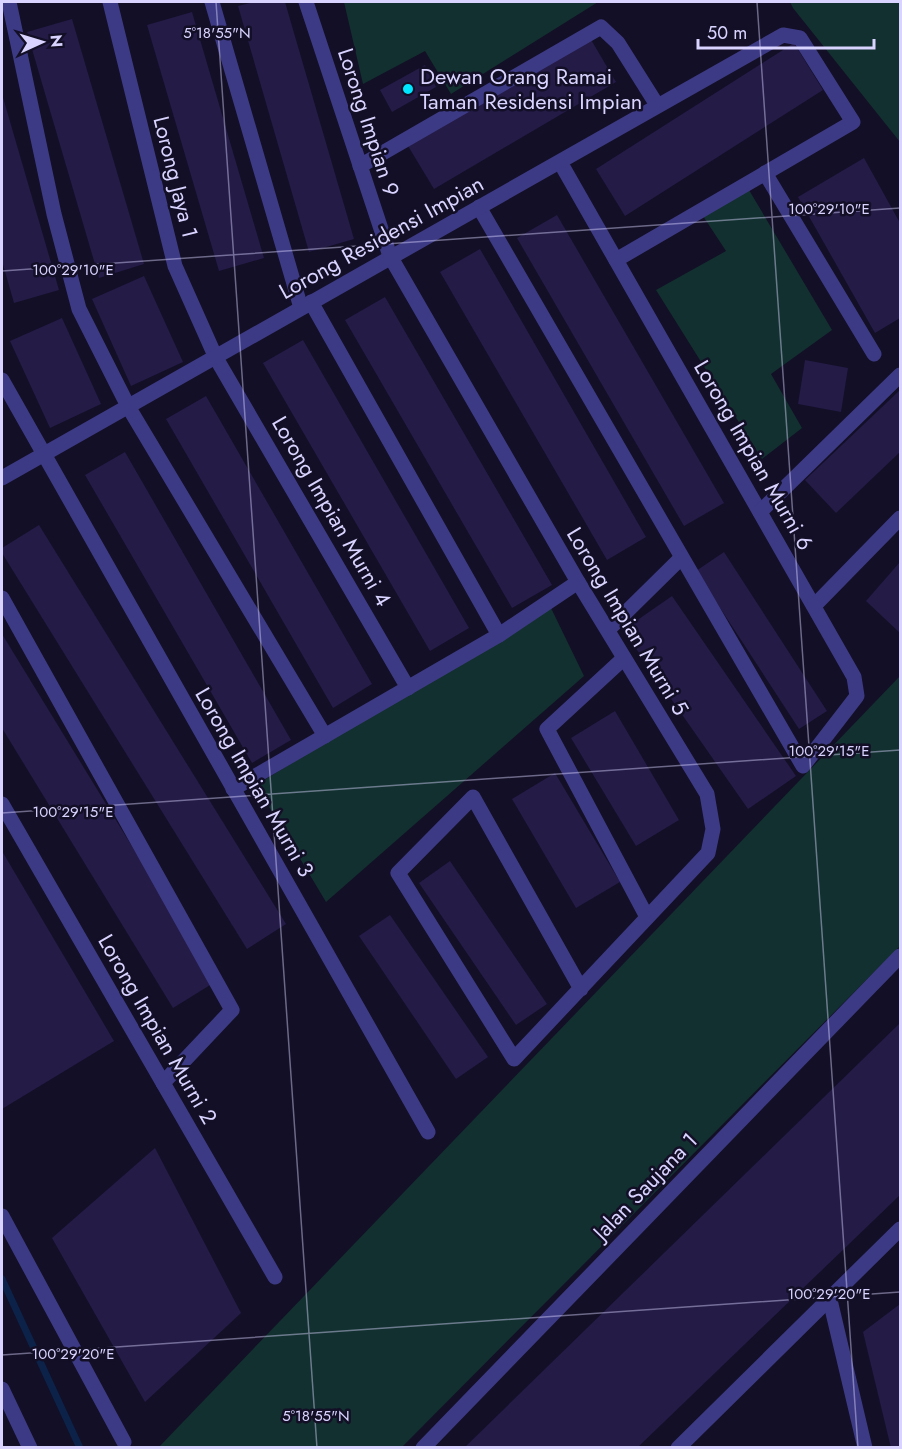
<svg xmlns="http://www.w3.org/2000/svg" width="902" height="1449" font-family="Jost,sans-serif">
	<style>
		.green { fill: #12302f }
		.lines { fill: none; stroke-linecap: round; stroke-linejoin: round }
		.stream { stroke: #0c2248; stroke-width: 7 }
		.building { fill: #241b47 }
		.minor { stroke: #3d3a85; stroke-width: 15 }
		.ticks { fill: none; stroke: #d9d4ff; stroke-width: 1.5; stroke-opacity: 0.45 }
		.poi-dot { fill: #00e5ff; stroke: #130f26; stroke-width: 2 }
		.labels { text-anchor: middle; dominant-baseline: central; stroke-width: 5; stroke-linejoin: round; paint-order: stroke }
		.poi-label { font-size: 22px; fill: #d9d4ff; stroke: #130f26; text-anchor: start }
		.street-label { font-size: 22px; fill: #d9d4ff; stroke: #130f26 }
		.ticks-label { font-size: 15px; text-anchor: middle; fill: #d9d4ff; stroke: #130f26; stroke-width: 5; stroke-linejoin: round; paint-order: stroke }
	</style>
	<rect width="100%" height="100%" fill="#130f26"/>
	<!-- green -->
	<g class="green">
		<path d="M344 2H598L451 94 425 51 363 84Z"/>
		<path d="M790 2H900V142L793 8Z"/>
		<path d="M746 185 832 330 771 374 802 428 762 459 656 290 726 251 703 216Z"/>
		<path d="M550 606 584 676 326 902 256 785Z"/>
		<path d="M900 676V946L402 1447 158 1448Z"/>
	</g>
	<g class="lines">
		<!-- stream -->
		<path class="stream" d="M2 1279 80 1448"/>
	</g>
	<!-- building -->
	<g class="building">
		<path d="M254 2H285L354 239 309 252 238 6Z"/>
		<path d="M192 12 264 258 219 271 147 25Z"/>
		<path d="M72 19 144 264 99 278 27 32Z"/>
		<path d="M590 38 616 82 434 189 408 146Z"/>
		<path d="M794 43 823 90 625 216 596 169Z"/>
		<path d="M425 65 436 87 392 112 380 90Z"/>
		<path d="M2 94 59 290 14 303 2 261Z"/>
		<path d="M864 158 900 223V318L875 333 798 197Z"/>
		<path d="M557 215 724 503 684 526 517 238Z"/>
		<path d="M480 249 646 537 607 560 440 272Z"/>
		<path d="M144 276 183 362 131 386 92 299Z"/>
		<path d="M385 297 552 585 512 608 345 320Z"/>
		<path d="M62 318 101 404 50 428 10 341Z"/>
		<path d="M303 340 469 628 430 651 263 363Z"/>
		<path d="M805 360 848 368 841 412 798 404Z"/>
		<path d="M900 390V452L836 513 805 480Z"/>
		<path d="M206 396 372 684 333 708 166 419Z"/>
		<path d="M125 452 291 740 252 763 85 475Z"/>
		<path d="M39 525 286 924 247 949 2 553V548Z"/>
		<path d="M724 552 827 711 799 729 696 571Z"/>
		<path d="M900 562V633L866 601Z"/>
		<path d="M672 596 796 776 748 809 623 630Z"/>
		<path d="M2 634 215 982 173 1008 2 728Z"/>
		<path d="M615 711 679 820 636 846 571 738Z"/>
		<path d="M555 773 620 882 576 908 512 799Z"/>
		<path d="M2 851 114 1041 2 1109Z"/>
		<path d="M450 861 547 1004 516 1025 419 883Z"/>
		<path d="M390 915 488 1057 456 1079 359 936Z"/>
		<path d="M900 1023V1195L637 1448H464Z"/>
		<path d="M155 1148 241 1313 145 1402 52 1238Z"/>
		<path d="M900 1304V1448H891L863 1332Z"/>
	</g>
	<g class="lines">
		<!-- minor -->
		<g class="minor">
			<path d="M9 2 54 214 79 309 129 408 325 736"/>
			<path d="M110 2 175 266 216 358 408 688"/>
			<path d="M212 2 301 308"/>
			<path d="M306 2 390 256 578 582 707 794 713 829 708 853 514 1059 398 873 473 797 581 989"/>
			<path d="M360 166 601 27 618 43 657 105"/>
			<path d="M765 173 874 354"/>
			<path d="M479 207 803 766 857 696 854 677 560 162"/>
			<path d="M311 302 499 635"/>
			<path d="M2 380 428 1132"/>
			<path d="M2 478 783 35 800 38 853 122 616 260"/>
			<path d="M760 512 900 375"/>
			<path d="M2 598 232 1010 163 1083"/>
			<path d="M814 606 900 518"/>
			<path d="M608 630 681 558"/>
			<path d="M624 658 547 729 647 917"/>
			<path d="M233 789 499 635 578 582"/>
			<path d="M2 804 275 1277"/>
			<path d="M2 1216 124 1442"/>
			<path d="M830 1300 865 1448"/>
			<path d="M2 1389 30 1448"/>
			<path d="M423 1448 900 956"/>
			<path d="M678 1448 900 1229"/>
		</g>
	</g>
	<!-- ticks -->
	<path class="ticks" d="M216 2 317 1448M757 2 858 1448M2 271 900 208M2 813 900 750M2 1355 900 1292"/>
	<!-- markers -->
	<circle class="poi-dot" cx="408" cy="89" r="6"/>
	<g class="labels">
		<!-- poi labels -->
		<g class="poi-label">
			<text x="420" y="76">Dewan Orang Ramai<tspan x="420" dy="25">Taman Residensi Impian</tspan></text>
		</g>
		<!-- street labels -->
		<g class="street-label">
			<text transform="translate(369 122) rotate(72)">Lorong Impian 9</text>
			<text transform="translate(176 177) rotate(76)">Lorong Jaya 1</text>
			<text transform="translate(381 237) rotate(-29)">Lorong Residensi Impian</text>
			<text transform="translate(754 455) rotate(60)">Lorong Impian Murni 6</text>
			<text transform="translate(332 511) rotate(60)">Lorong Impian Murni 4</text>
			<text transform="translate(628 621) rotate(59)">Lorong Impian Murni 5</text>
			<text transform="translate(255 782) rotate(60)">Lorong Impian Murni 3</text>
			<text transform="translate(158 1029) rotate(60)">Lorong Impian Murni 2</text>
			<text transform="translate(645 1186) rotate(-46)">Jalan Saujana 1</text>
		</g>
	</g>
	<g class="ticks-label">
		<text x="217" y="38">5°18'55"N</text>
		<text x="829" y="214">100°29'10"E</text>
		<text x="73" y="275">100°29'10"E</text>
		<text x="829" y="756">100°29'15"E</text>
		<text x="73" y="817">100°29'15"E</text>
		<text x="829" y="1299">100°29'20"E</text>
		<text x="73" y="1359">100°29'20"E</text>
		<text x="316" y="1421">5°18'55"N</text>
	</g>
	<!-- border -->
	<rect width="902" height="1449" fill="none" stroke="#d9d4ff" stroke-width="6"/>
	<!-- north arrow -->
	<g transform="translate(42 42) rotate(86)" stroke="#130f26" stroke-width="4.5" paint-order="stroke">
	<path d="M0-4.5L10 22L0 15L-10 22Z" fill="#d9d4ff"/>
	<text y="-9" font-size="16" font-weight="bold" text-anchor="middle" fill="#d9d4ff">N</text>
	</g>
	<!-- scale -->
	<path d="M698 39v9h176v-9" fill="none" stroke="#d9d4ff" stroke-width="3"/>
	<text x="707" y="39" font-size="18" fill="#d9d4ff" stroke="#130f26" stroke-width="4.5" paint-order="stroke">50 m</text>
</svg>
